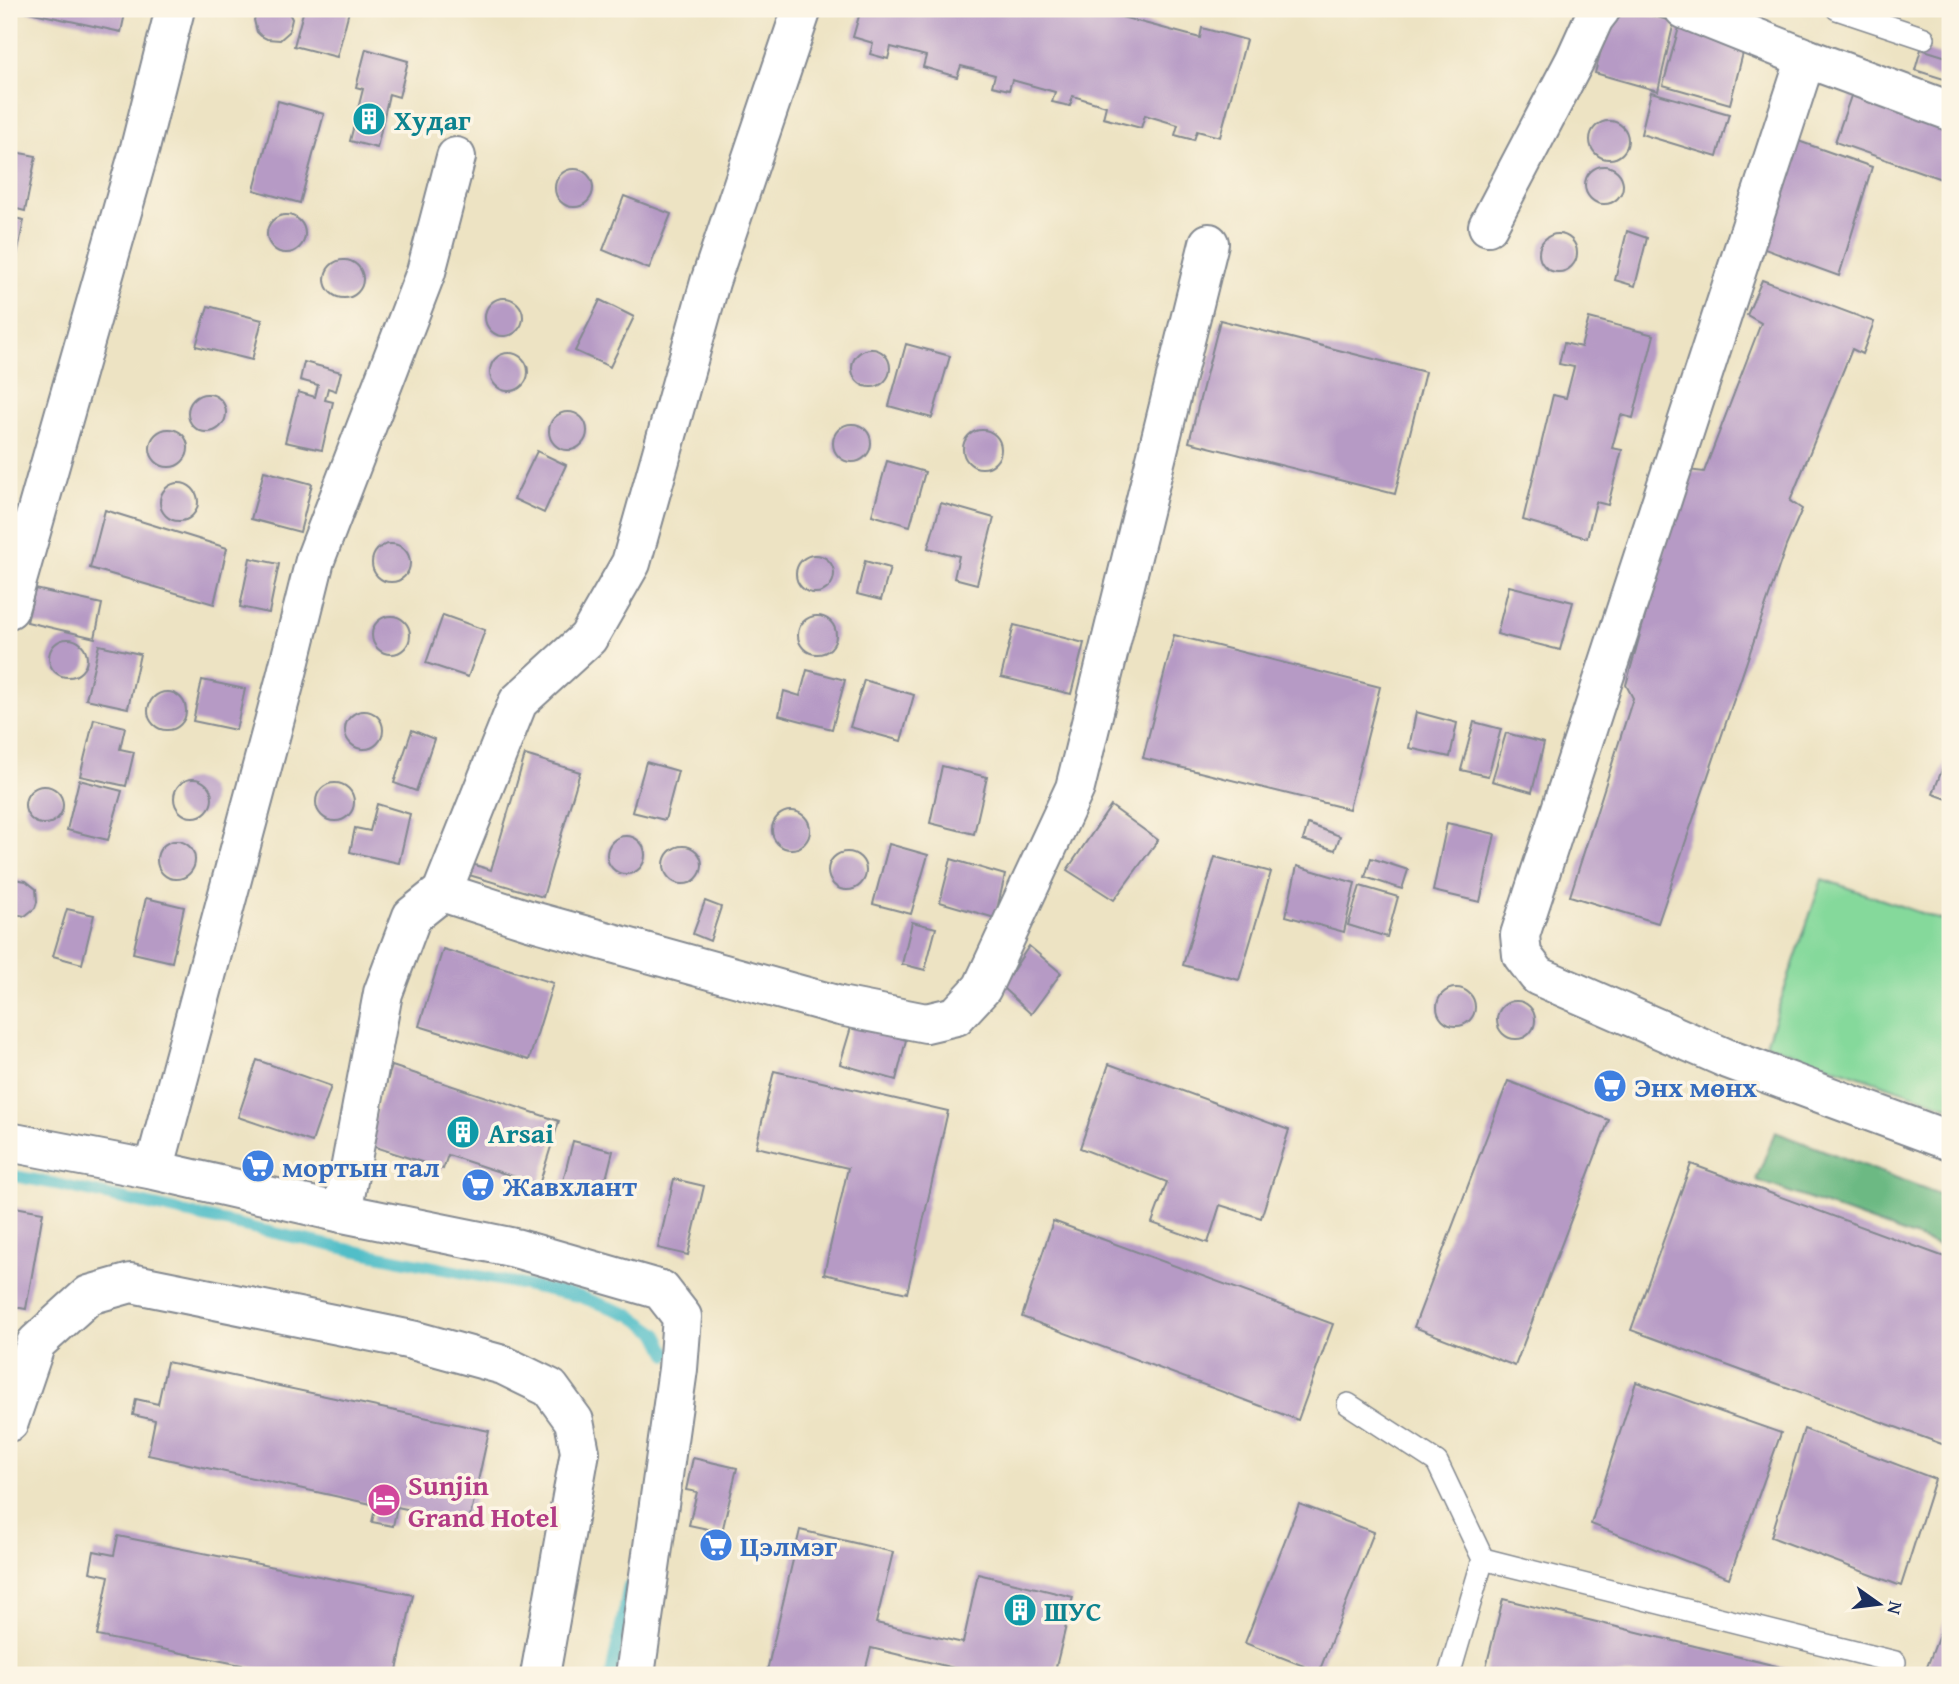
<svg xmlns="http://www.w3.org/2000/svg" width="1959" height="1684" font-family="'Gentium Book Plus',serif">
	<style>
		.green { fill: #85d99b; stroke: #50847c; stroke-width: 2 }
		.forest { fill: #6cb983; stroke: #447470; stroke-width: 2 }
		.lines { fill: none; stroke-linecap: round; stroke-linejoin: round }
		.stream { stroke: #51bec8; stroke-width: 12 }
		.building { fill: #b69ac5 }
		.lane-casing { stroke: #848990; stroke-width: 24 }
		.street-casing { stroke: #848990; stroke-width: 42 }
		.lane { stroke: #fff; stroke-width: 21 }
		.street { stroke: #fff; stroke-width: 38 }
		.labels { text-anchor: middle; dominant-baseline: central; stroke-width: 7; stroke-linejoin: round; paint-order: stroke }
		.culture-label { font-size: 28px; font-weight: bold; fill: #0d838f; stroke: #fcf5e5; text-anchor: start }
		.shop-label { font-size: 28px; font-weight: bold; fill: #366cbe; stroke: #fcf5e5; text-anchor: start }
		.hotel-label { font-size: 28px; font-weight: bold; fill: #b23c85; stroke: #fcf5e5; text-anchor: start }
	</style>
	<rect width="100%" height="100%" fill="#fcf5e5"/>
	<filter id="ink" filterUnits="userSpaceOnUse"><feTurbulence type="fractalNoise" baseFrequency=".0143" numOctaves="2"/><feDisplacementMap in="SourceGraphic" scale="14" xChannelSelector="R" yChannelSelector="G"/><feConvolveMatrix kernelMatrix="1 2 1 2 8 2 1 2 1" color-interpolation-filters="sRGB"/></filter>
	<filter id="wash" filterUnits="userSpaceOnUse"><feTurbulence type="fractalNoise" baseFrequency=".00686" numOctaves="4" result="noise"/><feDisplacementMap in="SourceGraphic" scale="28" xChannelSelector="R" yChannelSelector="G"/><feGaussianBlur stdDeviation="1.57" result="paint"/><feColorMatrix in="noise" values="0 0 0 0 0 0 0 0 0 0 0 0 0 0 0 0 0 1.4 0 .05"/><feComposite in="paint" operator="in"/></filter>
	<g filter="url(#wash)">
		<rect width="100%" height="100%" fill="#ede3c3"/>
		<!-- green -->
		<path class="green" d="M1822 879 1950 923V1107L1766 1044Z"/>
		<!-- forest -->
		<path class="forest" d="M1775 1132 1950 1198V1250L1756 1180Z"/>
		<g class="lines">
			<!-- stream -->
			<g class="stream">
				<path d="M9 1175 56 1184 351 1250 578 1296 631 1315 657 1333 668 1355"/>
				<path d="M611 1675 629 1586"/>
			</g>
		</g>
		<g id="blocks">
			<!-- building -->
			<g class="building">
				<path d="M15 9H126L121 32Z"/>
				<path d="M260 9H287L292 19 289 32 280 40 267 39 261 36 257 32 254 20Z"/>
				<path d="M304 9 349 11 337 57 294 46Z"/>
				<path d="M861 9H1120L1118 16 1200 38 1202 28 1246 40 1220 137 1197 131 1194 140 1175 135 1178 125 1145 115 1141 128 1103 118 1106 106 1073 96 1070 106 1052 102 1055 92 1012 80 1009 90 992 86 995 75 961 66 957 77 923 67 926 56 891 47 888 59 870 54 873 43 853 37Z"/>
				<path d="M1612 9H1631L1674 22 1658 91 1595 73Z"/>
				<path d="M1680 24 1745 45 1730 104 1663 85Z"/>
				<path d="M366 49 408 61 399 97 389 94 377 148 350 141 363 89 356 87Z"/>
				<path d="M1921 49 1950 58V81L1915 70Z"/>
				<path d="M1651 92 1729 114 1717 157 1641 134Z"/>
				<path d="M1852 93 1950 128V182L1835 142Z"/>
				<path d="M278 101 324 114 300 203 254 190Z"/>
				<circle cx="1609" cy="140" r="19"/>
				<path d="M1784 136 1872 167 1839 276 1751 244Z"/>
				<path d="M9 151 36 156 25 211 9 207Z"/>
				<circle cx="1604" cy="185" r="19"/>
				<circle cx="574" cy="188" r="19"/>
				<path d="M624 196 671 214 649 269 603 250Z"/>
				<circle cx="286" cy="234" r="19"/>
				<path d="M9 217 24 220 12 280H9Z"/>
				<path d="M1627 231 1647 238 1635 286 1615 280Z"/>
				<circle cx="1558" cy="253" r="19"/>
				<circle cx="344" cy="279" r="19"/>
				<path d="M1762 280 1874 322 1862 354 1852 349 1790 501 1802 509 1786 546 1658 923 1570 896 1633 698 1626 685 1676 505 1688 470 1704 472 1761 323 1747 315Z"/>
				<circle cx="504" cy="317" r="19"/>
				<path d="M600 300 634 317 610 367 575 351Z"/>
				<path d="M208 306 262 320 252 360 196 346Z"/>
				<path d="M1589 318 1654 335 1633 418 1621 415 1612 448 1622 450 1608 505 1596 502 1587 538 1523 520 1553 395 1566 398 1574 367 1559 364 1564 343 1581 347Z"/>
				<path d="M1220 320 1425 372 1395 494 1189 442Z"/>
				<path d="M906 344 950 356 932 418 889 406Z"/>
				<circle cx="871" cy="368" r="19"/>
				<circle cx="509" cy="372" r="19"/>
				<path d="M304 362 341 372 336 391 328 388 325 400 333 402 322 450 285 442 298 392 315 397 318 385 300 380Z"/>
				<circle cx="207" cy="413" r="19"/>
				<circle cx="568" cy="431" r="19"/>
				<circle cx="852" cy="443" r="19"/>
				<circle cx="169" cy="448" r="19"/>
				<circle cx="982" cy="449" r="19"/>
				<path d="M537 451 566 465 544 513 514 499Z"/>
				<path d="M887 461 925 472 910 526 872 515Z"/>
				<path d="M264 471 312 484 300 532 251 519Z"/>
				<circle cx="179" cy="502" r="19"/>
				<path d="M941 503 994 518 977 584 954 578 959 556 928 548Z"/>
				<path d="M105 510 227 548 214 604 90 568Z"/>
				<circle cx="391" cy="563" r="19"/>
				<circle cx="815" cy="574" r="19"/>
				<path d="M250 558 279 564 269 613 240 607Z"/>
				<path d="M865 561 890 568 881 600 857 594Z"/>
				<path d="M1509 586 1573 602 1560 650 1497 634Z"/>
				<path d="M35 589 102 604 95 638 27 622Z"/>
				<path d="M443 615 485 630 468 677 426 663Z"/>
				<circle cx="817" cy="635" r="19"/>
				<circle cx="391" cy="635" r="19"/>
				<path d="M1014 625 1084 643 1071 694 1001 677Z"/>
				<path d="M1174 635 1380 687 1349 809 1143 758Z"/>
				<circle cx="68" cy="658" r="19"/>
				<path d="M99 645 140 654 128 708 86 699Z"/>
				<path d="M807 670 845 680 832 729 779 715 784 691 800 696Z"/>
				<path d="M202 680 245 689 236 730 193 721Z"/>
				<path d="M864 680 914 695 901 741 850 727Z"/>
				<circle cx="167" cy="711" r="19"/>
				<circle cx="364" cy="730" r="19"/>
				<path d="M1416 712 1457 723 1450 757 1409 748Z"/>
				<path d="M94 719 125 727 120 749 134 752 126 786 80 776Z"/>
				<path d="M1474 722 1501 729 1488 776 1461 770Z"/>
				<path d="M412 730 434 739 416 791 394 783Z"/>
				<path d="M1506 733 1544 743 1532 792 1492 781Z"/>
				<path d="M1950 748V800L1933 794Z"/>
				<path d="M525 755 580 772 543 897 459 872 462 861 491 870Z"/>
				<path d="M646 762 678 771 665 820 632 812Z"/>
				<path d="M942 766 987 777 974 834 930 823Z"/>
				<circle cx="193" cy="798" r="19"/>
				<path d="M79 780 122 791 108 840 67 830Z"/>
				<circle cx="335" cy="802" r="19"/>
				<circle cx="44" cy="805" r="19"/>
				<path d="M377 804 410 814 399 863 350 852 355 828 370 831Z"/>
				<path d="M1111 806 1158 840 1114 900 1067 870Z"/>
				<circle cx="791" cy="830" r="19"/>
				<path d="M1447 823 1495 834 1480 902 1433 891Z"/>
				<path d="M1308 824 1340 836 1335 850 1303 840Z"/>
				<circle cx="626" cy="855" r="19"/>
				<circle cx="176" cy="860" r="19"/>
				<path d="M889 844 928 855 911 914 873 904Z"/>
				<circle cx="683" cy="865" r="19"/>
				<circle cx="847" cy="871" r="19"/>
				<path d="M1215 857 1271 872 1239 980 1183 965Z"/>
				<path d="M1371 858 1408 870 1402 889 1365 877Z"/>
				<path d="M951 859 1005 875 995 918 940 902Z"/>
				<path d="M1297 866 1355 883 1344 932 1286 916Z"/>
				<path d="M14 879 26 881 36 889 37 902 35 908 25 916 9 913V882Z"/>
				<path d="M1360 886 1398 897 1387 937 1348 925Z"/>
				<path d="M146 898 184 907 172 962 133 953Z"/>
				<path d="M705 901 721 907 710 941 693 934Z"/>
				<path d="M67 909 94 915 82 964 53 956Z"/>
				<path d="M912 922 936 928 925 970 902 964Z"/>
				<path d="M1029 946 1061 973 1031 1014 1002 987Z"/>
				<path d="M443 949 553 983 529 1060 419 1026Z"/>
				<circle cx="1456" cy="1007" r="19"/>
				<circle cx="1516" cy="1020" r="19"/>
				<path d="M852 1024 906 1040 896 1080 840 1064Z"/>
				<path d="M257 1060 331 1086 312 1142 238 1117Z"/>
				<path d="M1109 1064 1289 1130 1261 1218 1220 1205 1208 1243 1152 1223 1167 1182 1080 1148Z"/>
				<path d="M392 1066 559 1121 539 1185 448 1155 443 1169 366 1144Z"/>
				<path d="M774 1071 948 1111 907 1293 824 1274 848 1168 756 1147Z"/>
				<path d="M1508 1081 1609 1120 1515 1366 1414 1327Z"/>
				<path d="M573 1141 613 1151 602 1195 562 1185Z"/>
				<path d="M1691 1164 1950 1259V1447L1631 1330Z"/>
				<path d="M674 1179 704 1186 688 1255 658 1248Z"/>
				<path d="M9 1206 43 1212 26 1309 9 1306Z"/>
				<path d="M1053 1221 1333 1324 1298 1420 1022 1317Z"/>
				<path d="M167 1362 489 1431 469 1522 397 1507 393 1526 372 1522 376 1505 148 1455 155 1420 133 1415 136 1399 158 1404Z"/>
				<path d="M1636 1382 1781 1433 1729 1578 1591 1524Z"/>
				<path d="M1804 1429 1935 1479 1901 1586 1771 1537Z"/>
				<path d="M693 1458 737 1468 722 1532 689 1525 697 1492 686 1490Z"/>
				<path d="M1299 1504 1374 1532 1319 1672 1245 1643Z"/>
				<path d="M800 1530 893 1552 876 1623 963 1643 978 1574 1073 1597 1054 1675H956L958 1669 871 1648 864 1675H766Z"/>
				<path d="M118 1536 413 1595 396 1675H291L97 1636 109 1576 90 1572 94 1551 114 1555Z"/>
				<path d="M1503 1599 1809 1674 1808 1675H1484Z"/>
				<path d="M1950 1606V1675H1924Z"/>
			</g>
		</g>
	</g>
	<g filter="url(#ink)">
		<use href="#blocks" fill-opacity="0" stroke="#848990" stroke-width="2"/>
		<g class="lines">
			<defs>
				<g id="lane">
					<path d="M1837 9 1924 38"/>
					<path d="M1348 1404 1437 1462 1483 1559 1449 1675"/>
					<path d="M1483 1559 1895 1662"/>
				</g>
				<g id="street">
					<path d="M1684 9 1806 58 1950 111"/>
					<path d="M1806 58 1520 935 1522 955 1538 976 1728 1059 1950 1141"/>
					<path d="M1488 226 1575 60 1594 18 1601 9"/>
					<path d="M9 609 140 148 175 9"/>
					<path d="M442 892 529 920 840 1006 926 1023 956 1016 982 988 1075 788 1209 243"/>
					<path d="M9 1142 154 1170 342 1213 515 1248 661 1290 682 1317 678 1369 635 1675"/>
					<path d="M154 1170 285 681 315 560 426 272 456 157"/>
					<path d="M342 1213 383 993 412 916 442 892 518 702 588 638 631 563 710 282 802 9"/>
					<path d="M9 1422 36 1343 89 1295 131 1283 412 1340 503 1365 550 1388 574 1421 580 1452 540 1675"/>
				</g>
			</defs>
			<!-- lane casing -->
			<use href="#lane" class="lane-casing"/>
			<!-- street casing -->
			<use href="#street" class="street-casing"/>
			<!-- lane -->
			<use href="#lane" class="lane"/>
			<!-- street -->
			<use href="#street" class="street"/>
		</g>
	</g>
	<!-- icons -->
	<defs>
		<symbol id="building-disc" viewBox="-11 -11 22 22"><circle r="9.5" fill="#0f9aa8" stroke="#fcf5e5"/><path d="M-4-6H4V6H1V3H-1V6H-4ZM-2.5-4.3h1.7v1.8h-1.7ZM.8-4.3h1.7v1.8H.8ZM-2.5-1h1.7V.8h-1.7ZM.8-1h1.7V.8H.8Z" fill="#fff"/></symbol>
		<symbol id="supermarket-disc" viewBox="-11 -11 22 22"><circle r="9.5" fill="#3f7fe0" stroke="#fcf5e5"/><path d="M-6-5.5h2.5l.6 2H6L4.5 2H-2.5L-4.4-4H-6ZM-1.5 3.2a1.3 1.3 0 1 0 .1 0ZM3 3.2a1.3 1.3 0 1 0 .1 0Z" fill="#fff"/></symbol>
		<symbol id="hotel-disc" viewBox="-11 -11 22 22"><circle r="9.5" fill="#d1479c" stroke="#fcf5e5"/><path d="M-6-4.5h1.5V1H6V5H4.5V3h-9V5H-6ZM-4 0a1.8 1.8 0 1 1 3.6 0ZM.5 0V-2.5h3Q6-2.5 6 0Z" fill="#fff"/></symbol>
	</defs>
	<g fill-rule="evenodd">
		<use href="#building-disc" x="350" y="100" width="38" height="38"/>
		<use href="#supermarket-disc" x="1591" y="1067" width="38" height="38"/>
		<use href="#building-disc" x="444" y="1113" width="38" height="38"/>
		<use href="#supermarket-disc" x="239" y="1147" width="38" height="38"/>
		<use href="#supermarket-disc" x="459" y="1166" width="38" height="38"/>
		<use href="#hotel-disc" x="365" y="1481" width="38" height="38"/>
		<use href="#supermarket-disc" x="697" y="1526" width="38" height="38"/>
		<use href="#building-disc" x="1001" y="1591" width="38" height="38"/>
	</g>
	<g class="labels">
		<!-- culture labels -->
		<g class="culture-label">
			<text x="394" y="119">Худаг</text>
			<text x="488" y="1132">Arsai</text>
			<text x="1044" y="1610">ШУС</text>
		</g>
		<!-- shop labels -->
		<g class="shop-label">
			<text x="1634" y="1086">Энх мөнх</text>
			<text x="282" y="1166">мортын тал</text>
			<text x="503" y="1185">Жавхлант</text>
			<text x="740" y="1545">Цэлмэг</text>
		</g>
		<!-- hotel labels -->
		<g class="hotel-label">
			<text x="408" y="1484">Sunjin<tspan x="408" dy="32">Grand Hotel</tspan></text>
		</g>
	</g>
	<!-- margin -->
	<rect width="1959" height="1684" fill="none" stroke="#fcf5e5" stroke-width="35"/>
	<!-- north arrow -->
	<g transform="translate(1879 1604) rotate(104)" stroke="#fcf5e5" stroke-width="5" paint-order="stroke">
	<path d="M0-5L12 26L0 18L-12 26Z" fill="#1b2f5e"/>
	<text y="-10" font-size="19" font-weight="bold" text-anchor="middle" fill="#1b2f5e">N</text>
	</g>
</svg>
